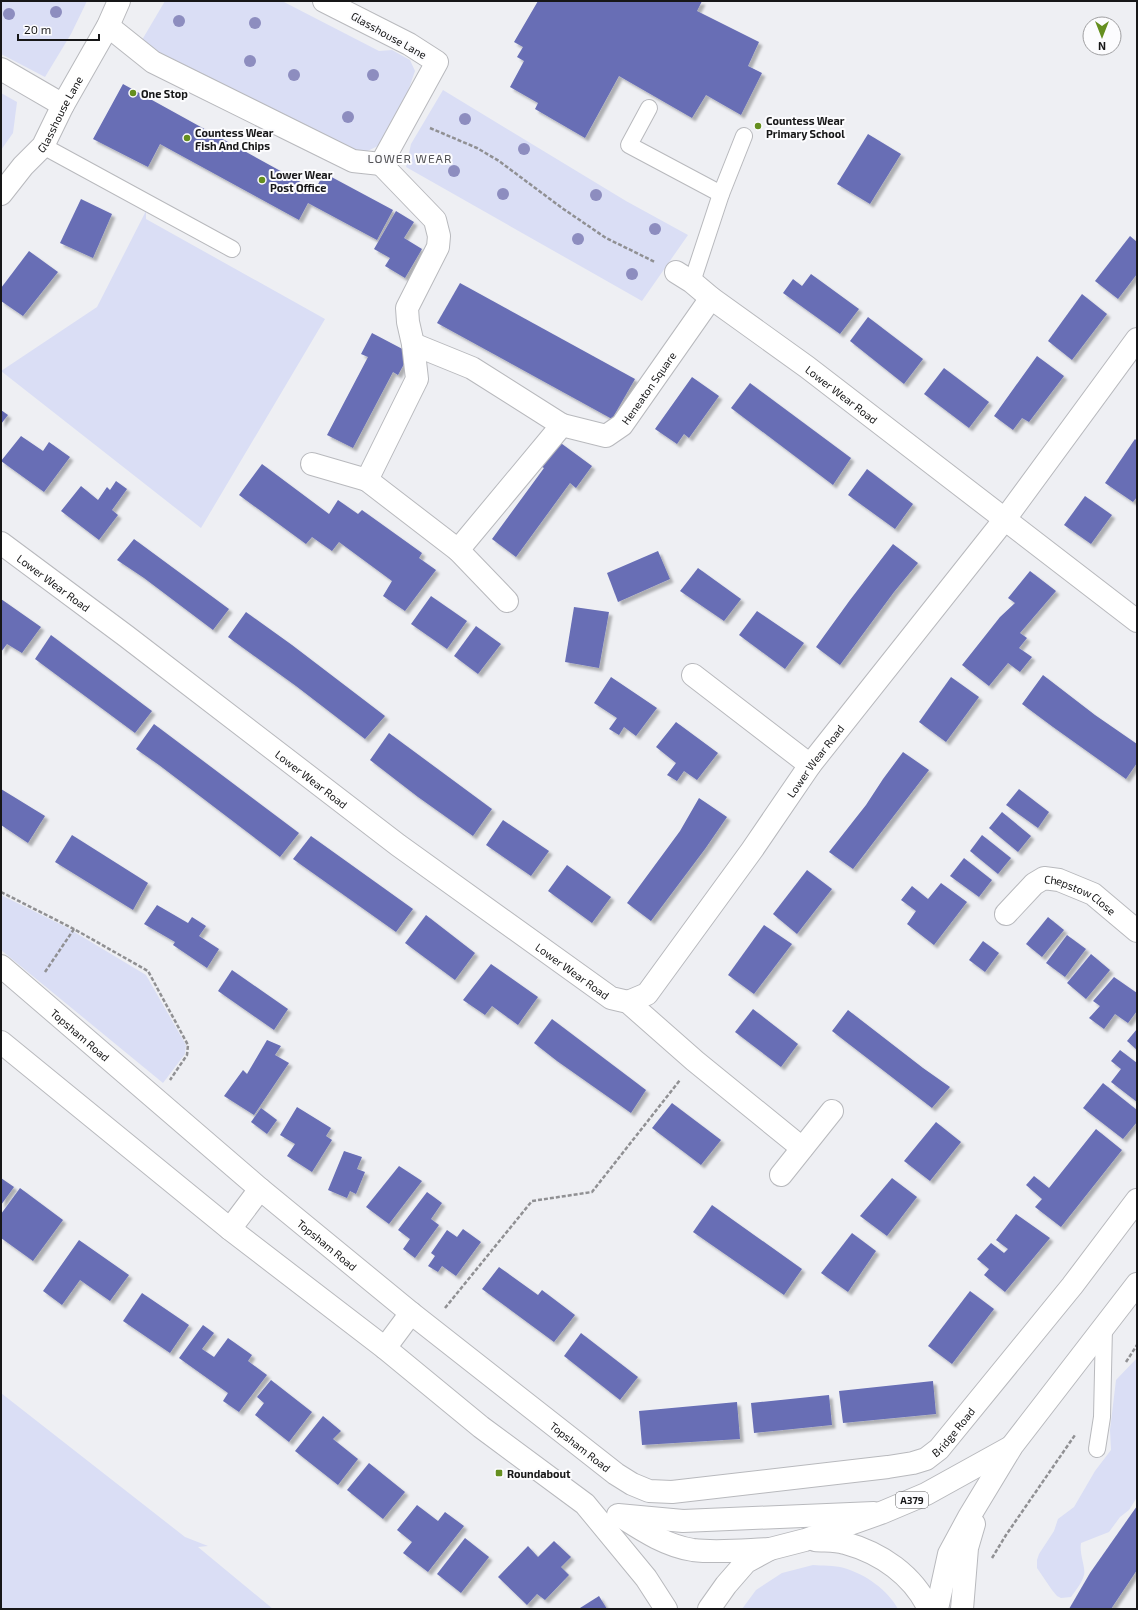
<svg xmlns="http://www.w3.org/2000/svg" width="1138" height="1610" font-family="'Exo 2',sans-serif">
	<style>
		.green { fill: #dadef5 }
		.building { fill: #676eb5; filter: url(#shadow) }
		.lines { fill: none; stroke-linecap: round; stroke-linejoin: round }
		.lane-casing { stroke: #b8b9bd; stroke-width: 18 }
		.street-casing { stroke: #b8b9bd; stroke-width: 24 }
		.secondary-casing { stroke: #b8b9bd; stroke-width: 24 }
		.primary-casing { stroke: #b8b9bd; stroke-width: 24 }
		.path { stroke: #909093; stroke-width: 2.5; stroke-dasharray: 4 2; stroke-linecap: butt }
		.lane { stroke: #fff; stroke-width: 16 }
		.street { stroke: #fff; stroke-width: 22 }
		.secondary { stroke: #fff; stroke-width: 22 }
		.primary { stroke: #fff; stroke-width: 22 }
		.tree { fill: #8d8dbf }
		.poi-dot { fill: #658f1f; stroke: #fcfcfe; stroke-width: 1.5 }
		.labels { text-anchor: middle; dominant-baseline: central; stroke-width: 4; stroke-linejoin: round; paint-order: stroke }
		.shield { fill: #fcfcfe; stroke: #5c5c5d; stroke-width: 1 }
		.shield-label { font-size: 10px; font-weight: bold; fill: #171718 }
		.street-label { font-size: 11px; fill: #171718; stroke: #fcfcfe }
		.poi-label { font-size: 11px; font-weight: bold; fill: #171718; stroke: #fcfcfe; text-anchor: start }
		.neighbourhood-label { font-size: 12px; letter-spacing: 1px; fill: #535356; stroke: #fcfcfe }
	</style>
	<defs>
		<filter id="shadow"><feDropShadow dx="3.5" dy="3.5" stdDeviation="1" flood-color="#0004"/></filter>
	</defs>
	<rect width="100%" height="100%" fill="#eeeff3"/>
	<!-- green -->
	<g class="green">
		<path d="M1 1H87L71 34 45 77 1 54Z"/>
		<path d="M165 1H282L379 51 392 50 410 60 415 71 407 94 380 145 359 155 149 48 142 40Z"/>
		<path d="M443 90 626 201 688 235 642 301 406 167 411 144Z"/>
		<path d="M1 93 17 102 13 133 1 150Z"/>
		<path d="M146 211V219L325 319 201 528 1 371 97 307Z"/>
		<path d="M1 895 66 927 146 975 186 1045 185 1054 163 1083 1 950Z"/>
		<path d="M1137 1358 1136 1499 1129 1510 1120 1517 1109 1532 1081 1543C1079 1554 1086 1568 1084 1575 1082 1583 1075 1591 1071 1597L1061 1598 1057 1596 1052 1590 1037 1568V1560L1039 1554 1054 1531 1058 1519 1074 1507 1095 1471 1111 1450 1110 1430 1116 1380Z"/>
		<path d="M1 1393 185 1537 208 1546 198 1547 273 1609H1Z"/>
		<path d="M813 1565C822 1566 834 1565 844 1568 865 1574 888 1590 898 1609H742L756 1590 782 1573Z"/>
	</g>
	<!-- building -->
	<g class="building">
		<path d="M538 1H702L697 11 759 42 748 66 762 73 741 115 706 95 692 118 619 76 585 138 535 109 538 103 510 87 524 61 517 57 523 47 514 42Z"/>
		<path d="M123 84 315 190 324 173 393 210 377 240 308 203 299 220 160 144 148 167 93 139Z"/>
		<path d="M868 134 901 154 870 204 837 184Z"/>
		<path d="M81 199 112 214 93 258 60 243Z"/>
		<path d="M396 211 414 222 404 238 422 249 405 278 385 266 390 258 374 249Z"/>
		<path d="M1130 236 1137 242V274L1118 299 1095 281Z"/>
		<path d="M29 251 58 272 23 316 1 301V288Z"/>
		<path d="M811 274 859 309 840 334 783 293 793 279 802 286Z"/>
		<path d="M460 283 635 379 612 419 437 323Z"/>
		<path d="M1082 294 1107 314 1072 360 1048 341Z"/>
		<path d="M868 317 923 359 904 384 850 341Z"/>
		<path d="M372 333 410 353 398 375 393 372 353 448 327 435 368 357 361 354Z"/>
		<path d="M1037 356 1064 376 1029 422 1022 418 1013 430 994 416Z"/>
		<path d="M944 368 989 402 969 428 924 394Z"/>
		<path d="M692 377 719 396 689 438 684 434 677 444 655 429Z"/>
		<path d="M750 383 851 458 833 485 731 408Z"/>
		<path d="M1 410 8 415 1 424Z"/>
		<path d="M21 436 43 451 49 442 70 457 44 492 1 461Z"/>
		<path d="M1135 439 1137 441V497L1133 502 1105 483Z"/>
		<path d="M558 441 592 466 576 488 570 483 516 557 492 539 544 468 540 466Z"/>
		<path d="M262 464 329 514 338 500 358 514 362 510 422 553 419 558 436 570 405 611 383 596 392 581 339 542 332 551 312 537 306 544 239 495Z"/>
		<path d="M867 469 913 504 895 529 848 495Z"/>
		<path d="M116 481 127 489 112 510 118 515 99 540 61 511 81 486 98 500 107 487 110 490Z"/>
		<path d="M1085 496 1112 515 1091 544 1064 525Z"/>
		<path d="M134 539 229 609 213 630 144 578 117 560Z"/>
		<path d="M893 544 918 563 894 592 840 665 816 647 850 600Z"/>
		<path d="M658 551 670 579 618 602 607 573Z"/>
		<path d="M698 568 741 599 724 621 680 591Z"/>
		<path d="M1030 571 1056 591 1020 633 1027 638 1019 648 1032 657 1020 672 1008 663 989 686 962 665 1000 617 1015 603 1008 598Z"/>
		<path d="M431 596 467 621 447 649 411 624Z"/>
		<path d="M1 599 41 627 22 653 7 644 1 652Z"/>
		<path d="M574 607 609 612 599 668 565 662Z"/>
		<path d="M757 611 804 643 785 669 739 635Z"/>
		<path d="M246 612 292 645 385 716 365 739 296 686 228 637Z"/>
		<path d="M476 626 501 644 478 674 454 656Z"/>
		<path d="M51 635 152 711 135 733 35 659Z"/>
		<path d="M1043 675 1095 715 1137 744V763L1126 779 1053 727 1022 704Z"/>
		<path d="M611 677 657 708 636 736 624 727 619 735 609 729 617 718 594 703Z"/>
		<path d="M951 677 979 697 946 742 919 722Z"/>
		<path d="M676 722 718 753 697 780 684 771 677 781 667 775 676 763 656 747Z"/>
		<path d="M154 724 299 833 280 857 159 765 136 749Z"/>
		<path d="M389 733 492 809 473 836 418 797 370 760Z"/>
		<path d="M903 752 929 770 853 869 829 852 866 805 883 779Z"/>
		<path d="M1 789 45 816 28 843 1 825Z"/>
		<path d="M1019 789 1049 812 1038 828 1006 805Z"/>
		<path d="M699 798 727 817 705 849 651 921 627 903 680 831Z"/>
		<path d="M1002 812 1031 836 1018 852 989 828Z"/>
		<path d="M503 820 549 851 531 876 486 845Z"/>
		<path d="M72 835 148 883 133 910 55 862Z"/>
		<path d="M982 835 1011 858 998 874 970 851Z"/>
		<path d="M311 836 413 909 396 932 293 859Z"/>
		<path d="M964 858 992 880 979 897 950 876Z"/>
		<path d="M567 865 611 897 592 923 548 891Z"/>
		<path d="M807 870 832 889 797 934 773 914Z"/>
		<path d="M941 883 967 902 934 945 907 924 916 911 901 900 912 886 928 899Z"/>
		<path d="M157 905 188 923 192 917 206 926 199 936 219 949 207 968 173 945 175 942 144 924Z"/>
		<path d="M426 915 475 953 455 980 405 943Z"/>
		<path d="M1048 917 1064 930 1042 957 1026 944Z"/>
		<path d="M764 925 792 944 754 994 728 975Z"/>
		<path d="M1067 935 1086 949 1065 977 1046 963Z"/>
		<path d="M983 941 999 953 985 972 969 960Z"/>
		<path d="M1091 954 1110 970 1086 999 1067 983Z"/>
		<path d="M491 964 538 997 518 1025 492 1006 485 1015 463 1000Z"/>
		<path d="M232 970 288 1009 274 1030 218 991Z"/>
		<path d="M1114 977 1137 993V1011L1128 1023 1115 1014 1104 1029 1089 1018 1100 1006 1093 1001Z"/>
		<path d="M753 1009 798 1044 781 1067 735 1032Z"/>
		<path d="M848 1010 923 1068 950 1087 932 1108 832 1031Z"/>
		<path d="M552 1019 646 1090 631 1113 557 1061 534 1043Z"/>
		<path d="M1137 1029V1050L1127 1041Z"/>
		<path d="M267 1040 281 1046 275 1055 289 1063 254 1115 224 1096 243 1070 247 1074Z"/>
		<path d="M1120 1050 1137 1063V1102L1111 1082 1121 1069 1111 1061Z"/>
		<path d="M1103 1083 1137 1110V1122L1123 1139 1083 1108Z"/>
		<path d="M672 1103 721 1140 701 1165 652 1128Z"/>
		<path d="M297 1107 331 1128 326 1136 332 1140 312 1172 287 1156 295 1144 280 1135Z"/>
		<path d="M261 1108 277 1120 267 1134 251 1122Z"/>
		<path d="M936 1122 961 1142 930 1181 904 1161Z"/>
		<path d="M1096 1129 1122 1150 1061 1227 1035 1207 1042 1199 1026 1185 1034 1176 1049 1188Z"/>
		<path d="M344 1151 362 1157 357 1169 365 1172 356 1194 350 1191 347 1198 328 1190Z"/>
		<path d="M399 1166 422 1181 389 1224 366 1207Z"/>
		<path d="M1 1178 14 1187 1 1205Z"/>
		<path d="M892 1178 917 1197 887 1236 860 1216Z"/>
		<path d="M20 1188 63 1220 33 1261 1 1238V1214Z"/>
		<path d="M427 1192 442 1203 431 1219 439 1225 415 1258 403 1249 410 1239 398 1230Z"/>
		<path d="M712 1205 802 1269 784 1295 693 1232Z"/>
		<path d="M1016 1214 1050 1238 1005 1292 984 1275 989 1269 977 1259 991 1243 1004 1253 1008 1249 996 1240Z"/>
		<path d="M463 1229 481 1242 456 1276 442 1266 438 1272 428 1266 435 1256 431 1253 447 1230 457 1237Z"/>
		<path d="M852 1233 876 1251 848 1292 821 1273Z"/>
		<path d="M79 1240 129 1275 110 1301 80 1280 62 1305 43 1291Z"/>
		<path d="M499 1267 538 1295 542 1290 575 1315 554 1342 482 1289Z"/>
		<path d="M970 1291 994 1309 952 1364 928 1346Z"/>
		<path d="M142 1293 189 1325 170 1353 123 1321Z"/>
		<path d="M203 1325 214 1333 202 1349 214 1357 228 1338 252 1355 248 1361 267 1375 239 1412 223 1401 228 1393 179 1358Z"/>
		<path d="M581 1333 638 1377 620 1400 564 1356Z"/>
		<path d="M271 1380 312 1412 289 1442 255 1415 264 1403 257 1397Z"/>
		<path d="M933 1381 936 1414 843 1423 839 1391Z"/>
		<path d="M829 1395 832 1425 754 1433 751 1403Z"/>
		<path d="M737 1402 740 1439 642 1445 639 1411Z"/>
		<path d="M323 1416 341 1431 333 1439 358 1459 338 1485 295 1451Z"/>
		<path d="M369 1463 405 1492 383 1519 347 1490Z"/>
		<path d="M417 1505 438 1521 445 1512 464 1526 428 1572 403 1553 412 1542 397 1530Z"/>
		<path d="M1137 1506V1570L1111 1609H1069L1090 1573Z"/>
		<path d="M465 1538 489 1557 461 1593 437 1574Z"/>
		<path d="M554 1541 571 1557 561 1567 569 1575 545 1600 537 1594 527 1605 498 1577 528 1546 538 1557Z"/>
		<path d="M599 1596 607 1609H581L580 1608Z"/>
	</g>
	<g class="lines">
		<defs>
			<g id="lane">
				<path d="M649 108 629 145 721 194"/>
				<path d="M43 146 232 249"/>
				<path d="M692 282 721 194 744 136"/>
				<path d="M1097 1449 1102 1417 1104 1327"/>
			</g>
			<g id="street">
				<path d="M108 26 153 62 353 161 381 164 437 62 409 44 324 1"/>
				<path d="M1 69 63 105"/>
				<path id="s1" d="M381 164 435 220 439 236 438 247 407 308 408 322 413 344 417 379 367 480 458 550 562 425 606 436 622 425 711 298"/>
				<path id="s2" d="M1 194 23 166 43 146 63 105 108 26 119 1"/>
				<path id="s3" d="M676 272 692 282 711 298 807 367 1137 621"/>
				<path d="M413 344 472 368 562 425"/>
				<path d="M312 464 367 480"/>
				<path id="s4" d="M1 543 126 636 398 845 611 998 628 1002 695 1061 802 1148"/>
				<path d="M458 550 507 601"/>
				<path d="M693 675 810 765"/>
				<path id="s5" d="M1006 914 1034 884 1044 878 1059 880 1093 894 1137 931"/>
				<path id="s6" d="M1 966 260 1189 411 1313 616 1474 632 1484 649 1491 672 1492 888 1467 913 1463 926 1459 939 1449 1072 1286 1137 1200"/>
				<path id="s7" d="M628 1002 647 994 752 850 810 765 1005 519 1137 339"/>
				<path d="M781 1175 832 1111"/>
				<path d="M230 1229 260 1189"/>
				<path d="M385 1348 411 1313"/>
			</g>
			<g id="secondary">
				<path d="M1 1042 230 1229 385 1348 481 1427 585 1504 646 1578 666 1609"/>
				<path d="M618 1515 683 1521 874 1513"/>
				<path d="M620 1516C642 1530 666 1546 693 1550 717 1553 745 1550 770 1549"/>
			</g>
			<g id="primary">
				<path d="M815 1540C824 1541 836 1540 845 1543 881 1553 913 1575 929 1609"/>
				<path d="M709 1609 726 1585 746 1562 770 1549 805 1540 881 1513 926 1494 1011 1447"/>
				<path d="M937 1609 949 1554 969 1517 1012 1446 1137 1284"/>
				<path d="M962 1609 967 1548 974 1524"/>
			</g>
		</defs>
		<!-- lane casing -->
		<use href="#lane" class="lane-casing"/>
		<!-- street casing -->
		<use href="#street" class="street-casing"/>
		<!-- secondary casing -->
		<use href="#secondary" class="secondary-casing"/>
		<!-- primary casing -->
		<use href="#primary" class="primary-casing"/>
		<!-- path -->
		<g class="path">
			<path d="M430 128 477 148 499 161 562 208 606 238 655 262"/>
			<path d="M1 892 74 929 148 971 188 1045 187 1055 170 1080"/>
			<path d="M45 972 74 929"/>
			<path d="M445 1308 532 1201 592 1192 680 1080"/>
			<path d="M1126 1362 1137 1345"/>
			<path d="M992 1558 1006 1535 1075 1435"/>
		</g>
		<!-- lane -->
		<use href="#lane" class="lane"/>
		<!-- street -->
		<use href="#street" class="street"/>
		<!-- secondary -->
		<use href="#secondary" class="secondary"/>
		<!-- primary -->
		<use href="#primary" class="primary"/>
	</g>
	<!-- trees -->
	<g class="tree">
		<circle cx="56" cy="12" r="6"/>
		<circle cx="9" cy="14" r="6"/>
		<circle cx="179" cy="21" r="6"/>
		<circle cx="255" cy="23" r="6"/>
		<circle cx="250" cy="61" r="6"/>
		<circle cx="294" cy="75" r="6"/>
		<circle cx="373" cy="75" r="6"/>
		<circle cx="348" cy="117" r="6"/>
		<circle cx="465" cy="119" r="6"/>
		<circle cx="524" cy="149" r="6"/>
		<circle cx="454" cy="171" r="6"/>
		<circle cx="503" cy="194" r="6"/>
		<circle cx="596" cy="195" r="6"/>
		<circle cx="655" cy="229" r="6"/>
		<circle cx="578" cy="239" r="6"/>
		<circle cx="632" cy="274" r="6"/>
	</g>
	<!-- markers -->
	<g class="poi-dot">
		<circle cx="133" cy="93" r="4"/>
		<circle cx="758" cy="126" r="4"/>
		<circle cx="187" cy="138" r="4"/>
		<circle cx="262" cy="180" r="4"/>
		<rect x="495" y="1469" width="8" height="8" rx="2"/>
	</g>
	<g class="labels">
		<!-- shield labels -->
		<rect class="shield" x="896" y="1492" width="32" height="16" rx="3"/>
		<g class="shield-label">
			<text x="912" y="1500">A379</text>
		</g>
		<!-- street labels -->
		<g class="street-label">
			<text transform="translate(389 35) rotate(29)">Glasshouse Lane</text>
			<text stroke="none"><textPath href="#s2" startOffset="100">Glasshouse Lane</textPath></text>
			<text stroke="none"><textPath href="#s1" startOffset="746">Heneaton Square</textPath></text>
			<text stroke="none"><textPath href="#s3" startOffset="206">Lower Wear Road</textPath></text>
			<text stroke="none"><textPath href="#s4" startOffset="66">Lower Wear Road</textPath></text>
			<text stroke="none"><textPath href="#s7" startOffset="308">Lower Wear Road</textPath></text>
			<text stroke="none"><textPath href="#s4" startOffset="390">Lower Wear Road</textPath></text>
			<text stroke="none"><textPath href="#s5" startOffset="93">Chepstow Close</textPath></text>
			<text stroke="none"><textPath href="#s4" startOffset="714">Lower Wear Road</textPath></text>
			<text stroke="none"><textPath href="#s6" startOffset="105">Topsham Road</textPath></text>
			<text stroke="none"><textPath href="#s6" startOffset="429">Topsham Road</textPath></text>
			<text stroke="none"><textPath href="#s6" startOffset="1153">Bridge Road</textPath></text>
			<text stroke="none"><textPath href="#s6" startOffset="753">Topsham Road</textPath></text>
		</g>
		<!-- poi labels -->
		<g class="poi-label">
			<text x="141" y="93">One Stop</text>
			<text x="766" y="120">Countess Wear<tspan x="766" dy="13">Primary School</tspan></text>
			<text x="195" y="132">Countess Wear<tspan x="195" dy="13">Fish And Chips</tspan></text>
			<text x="270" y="174">Lower Wear<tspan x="270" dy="13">Post Office</tspan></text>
			<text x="507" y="1473">Roundabout</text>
		</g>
		<!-- neighbourhood labels -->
		<g class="neighbourhood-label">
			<text x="410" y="158">LOWER WEAR</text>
		</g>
	</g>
	<!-- border -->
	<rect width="1138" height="1610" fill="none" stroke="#171718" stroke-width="4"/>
	<!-- north arrow -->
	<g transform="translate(1102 36) rotate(180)"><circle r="19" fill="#fcfcfe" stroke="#a0a0a2"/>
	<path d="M0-3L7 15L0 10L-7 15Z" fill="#658f1f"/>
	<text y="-6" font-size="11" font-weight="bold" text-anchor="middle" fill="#171718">N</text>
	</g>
	<!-- scale -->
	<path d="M18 34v6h81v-6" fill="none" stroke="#171718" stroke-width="2"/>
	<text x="24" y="34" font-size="12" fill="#171718" stroke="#fcfcfe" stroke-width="3" paint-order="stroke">20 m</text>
</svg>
